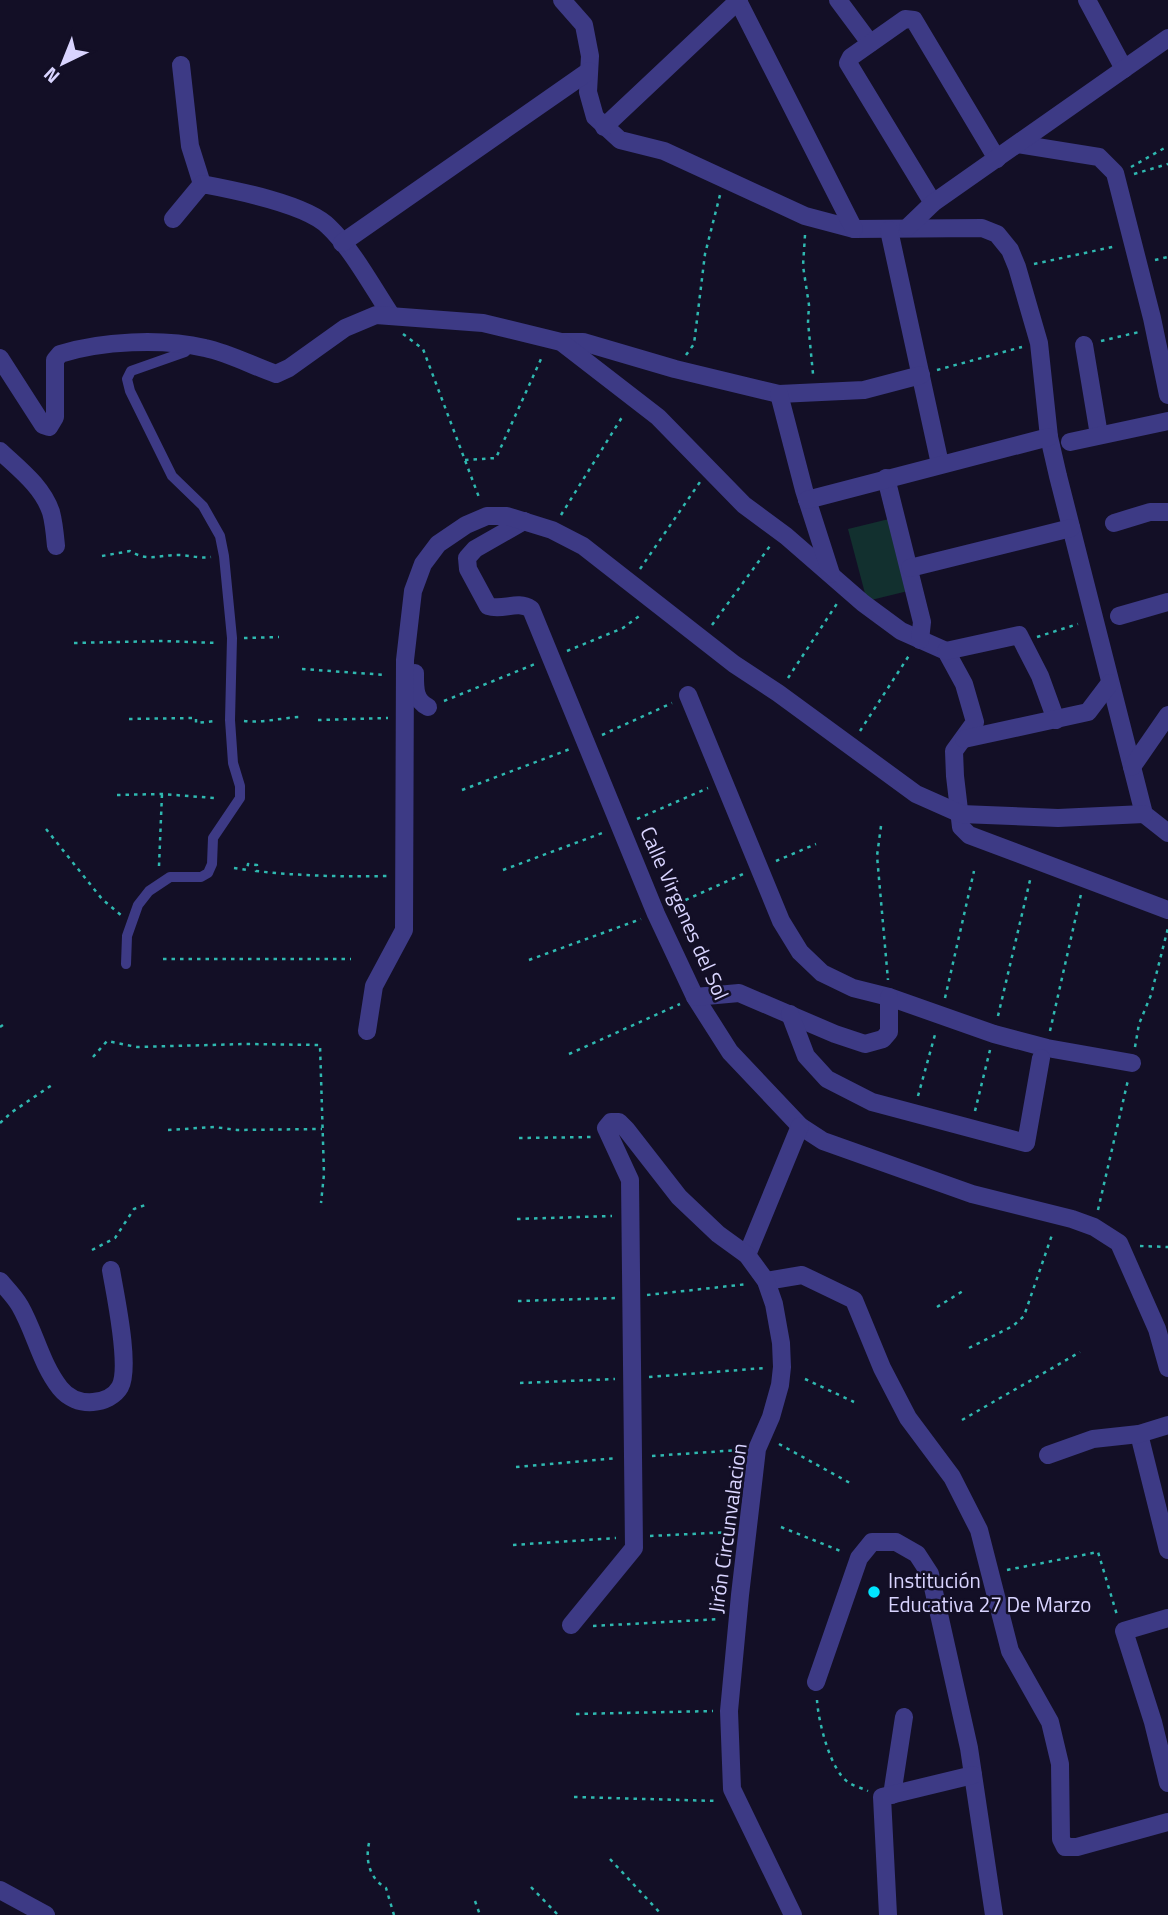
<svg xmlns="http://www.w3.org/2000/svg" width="1168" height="1915" font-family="'Titillium Web',sans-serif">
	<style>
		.green { fill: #12302f }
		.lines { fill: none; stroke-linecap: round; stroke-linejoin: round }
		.path { stroke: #2fb8b0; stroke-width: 2.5; stroke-dasharray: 3.5 5; stroke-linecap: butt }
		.service { stroke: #3d3a85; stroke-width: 10 }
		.minor { stroke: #3d3a85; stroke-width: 18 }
		.poi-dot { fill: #00e5ff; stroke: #130f26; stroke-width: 2.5 }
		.labels { text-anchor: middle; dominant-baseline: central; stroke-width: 5; stroke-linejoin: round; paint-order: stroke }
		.street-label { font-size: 21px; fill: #d9d4ff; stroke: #130f26 }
		.poi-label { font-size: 21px; fill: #d9d4ff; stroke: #130f26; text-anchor: start }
	</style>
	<rect width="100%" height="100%" fill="#130f26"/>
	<!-- green -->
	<path class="green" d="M889 519 908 591 867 601 848 529Z"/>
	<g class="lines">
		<!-- path -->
		<g class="path">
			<path d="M1131 167 1168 146"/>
			<path d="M1134 174 1168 164"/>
			<path d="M805 235 803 266 809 305 808 322 813 374"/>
			<path d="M1155 260 1168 257"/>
			<path d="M1034 264 1117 246"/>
			<path d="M403 334 423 349 480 500"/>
			<path d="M1101 341 1139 332"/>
			<path d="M686 355 694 344 705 254 720 195"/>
			<path d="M937 370 1022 347"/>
			<path d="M465 460 496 458 541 359"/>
			<path d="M561 515 624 414"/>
			<path d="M102 556 130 551C148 562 158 555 178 555 190 555 199 559 211 557"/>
			<path d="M640 569 700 482"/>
			<path d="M712 625 770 546"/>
			<path d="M1037 637 1078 624"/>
			<path d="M244 638 279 637"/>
			<path d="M74 643 164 641 218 643"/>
			<path d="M567 651 623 628 642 614"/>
			<path d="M302 669 386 675"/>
			<path d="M788 678 838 602"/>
			<path d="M444 701 535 664"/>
			<path d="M129 719 196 718V723L215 721"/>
			<path d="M318 720 388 718"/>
			<path d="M244 721C262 723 281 718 300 717"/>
			<path d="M860 731 910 654"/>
			<path d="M602 735 672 703"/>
			<path d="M462 790 570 749"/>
			<path d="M117 795 162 794 214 798"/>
			<path d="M637 819 708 788"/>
			<path d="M881 826 877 856 888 980"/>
			<path d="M46 829 102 899 122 916"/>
			<path d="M776 861 816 844"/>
			<path d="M159 866 162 794"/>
			<path d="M234 868 247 870 248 864 257 865 256 871C300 876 344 877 389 876"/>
			<path d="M503 870 605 832"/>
			<path d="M670 907 743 874"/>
			<path d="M163 959H351"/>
			<path d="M529 960 641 919"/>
			<path d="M945 998 974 871"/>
			<path d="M998 1016 1031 876"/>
			<path d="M0 1027 3 1025"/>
			<path d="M1050 1031 1081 894"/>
			<path d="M1135 1047 1139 1024 1151 995 1168 928"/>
			<path d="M569 1054 680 1004"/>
			<path d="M93 1057 107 1041 137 1047 246 1044 320 1045 324 1174 321 1203"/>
			<path d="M918 1096 936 1031"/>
			<path d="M975 1111 990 1050"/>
			<path d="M0 1123 12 1112 52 1085"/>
			<path d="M168 1130 214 1127 237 1130 322 1129"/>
			<path d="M519 1138 593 1137"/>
			<path d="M1098 1210 1128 1080"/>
			<path d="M517 1219 612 1216"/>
			<path d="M1140 1246 1168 1247"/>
			<path d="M92 1250 115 1238 134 1209 148 1204"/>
			<path d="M647 1295 748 1284"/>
			<path d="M518 1301 616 1298"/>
			<path d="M937 1307 963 1291"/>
			<path d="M969 1348 1013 1326 1024 1316 1053 1232"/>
			<path d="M649 1377 765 1368"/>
			<path d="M805 1379 854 1402"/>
			<path d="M520 1383 615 1379"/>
			<path d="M962 1420 1080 1352"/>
			<path d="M779 1444 850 1483"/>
			<path d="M652 1456 739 1450"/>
			<path d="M516 1467 617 1458"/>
			<path d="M781 1527 843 1552"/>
			<path d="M650 1536 731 1532"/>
			<path d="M513 1545 616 1538"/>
			<path d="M1007 1570 1098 1552 1117 1615"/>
			<path d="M593 1626 720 1619"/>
			<path d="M817 1700C818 1720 830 1770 848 1782 853 1786 862 1788 868 1791"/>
			<path d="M576 1714 713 1711"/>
			<path d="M574 1797 718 1801"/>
			<path d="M369 1843C365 1861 370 1879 386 1888L394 1915"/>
			<path d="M610 1859 662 1915"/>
			<path d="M531 1887 558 1915"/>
			<path d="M475 1901 480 1915"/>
		</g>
		<!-- service -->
		<path class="service" d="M126 964 127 936 138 905 149 891 170 877H201L208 873 212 864 213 838 240 798V786L233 763 230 720 232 638 224 556 220 536 203 506 172 476 130 391 127 379 131 371 185 352 191 346"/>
		<!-- minor -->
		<g class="minor">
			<path d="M562 0 584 25 590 56 588 92 595 117 620 140 664 151 805 216 854 229 982 228 997 234 1010 250 1017 267 1039 343 1049 437 1058 476 1144 814 1168 833"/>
			<path d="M838 0 870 43"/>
			<path d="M1087 0 1124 69"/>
			<path d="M738 1 854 229"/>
			<path d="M181 65 190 146 202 184"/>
			<path d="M604 127 739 0"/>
			<path d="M1018 144 1099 157 1115 173 1152 318 1168 395"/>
			<path d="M933 203 848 63 851 57 905 19 914 20 997 159"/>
			<path d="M173 219 202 184C234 190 307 204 329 227 352 249 373 288 391 315"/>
			<path d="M908 227 933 203 1168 38"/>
			<path d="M889 230 940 464"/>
			<path d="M342 243 589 71"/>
			<path d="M561 342H583L675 369 779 394 864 390 921 375"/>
			<path d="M1084 345 1099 435"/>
			<path d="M0 358 43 425 49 427 55 417V360L60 354C101 341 162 338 205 348 229 353 253 366 276 374L289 368 345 328 376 315 483 323 561 342 658 417 744 505 786 536 863 603 901 631 946 651 964 684 975 722 954 751 955 776 961 827 969 835 1168 910"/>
			<path d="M779 394 804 490 831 574"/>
			<path d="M1070 442 1168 421"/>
			<path d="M0 451C19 469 42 486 51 512 54 523 55 535 56 546"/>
			<path d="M886 478 922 622 920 640"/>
			<path d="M807 500 1049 437"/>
			<path d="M524 521 475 549 467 558 468 569 488 606C503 611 517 600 531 609L656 914 695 997 730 1052 800 1126 823 1141 972 1194 1072 1219 1094 1227 1119 1243 1157 1329 1168 1368"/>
			<path d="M1114 523 1150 512H1168"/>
			<path d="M910 568 1071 528"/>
			<path d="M1119 616 1168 602"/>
			<path d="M946 651 1019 635 1040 676 1056 720"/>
			<path d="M415 673C415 687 414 700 428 707"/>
			<path d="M688 695 781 921 800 952 822 973 853 988 889 997 994 1034 1047 1048 1132 1063"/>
			<path d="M964 739 1088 712 1110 683"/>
			<path d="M1132 767 1168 715"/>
			<path d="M695 997 739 993 835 1034 865 1044 883 1039 889 1032V997"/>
			<path d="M790 1014 806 1056 827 1079 872 1102 1026 1143 1041 1058"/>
			<path d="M367 1031 374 986 404 930 405 660 413 591 423 564 438 544 466 525 487 516H507L552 530 583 546 734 664 778 693 916 794 961 814 1058 818 1144 814"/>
			<path d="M747 1255 800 1126"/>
			<path d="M0 1281C7 1289 15 1297 20 1306 35 1332 41 1364 60 1388 68 1398 80 1403 93 1402 104 1401 115 1396 120 1387 131 1367 115 1294 111 1270"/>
			<path d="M766 1281 802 1275 854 1300 882 1368 908 1418 952 1477 979 1530 1010 1651 1050 1722 1060 1764 1061 1839 1065 1847H1077L1168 1822"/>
			<path d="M1139 1434 1168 1550"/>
			<path d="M1048 1455 1093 1439 1139 1434 1168 1425"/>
			<path d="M1168 1618 1124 1631 1153 1722 1168 1783"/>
			<path d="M571 1625 634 1548 630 1180 606 1128 611 1122H619L626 1129 679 1197 718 1234 747 1255 766 1281 774 1304 781 1343 782 1367 780 1385 771 1417 757 1449 740 1595 729 1711 732 1789 793 1915"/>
			<path d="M816 1682 859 1558 872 1542H896L917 1554 930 1574 969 1748 994 1915"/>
			<path d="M892 1795 904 1717"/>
			<path d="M0 1890 46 1915"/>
			<path d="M888 1915 882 1797 973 1775"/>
		</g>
	</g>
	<!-- markers -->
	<circle class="poi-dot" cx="874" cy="1592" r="7"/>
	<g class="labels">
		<!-- street labels -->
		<g class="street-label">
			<text transform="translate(685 913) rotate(66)">Calle Virgenes del Sol</text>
			<text transform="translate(727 1528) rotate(-82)">Jirón Circunvalacion</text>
		</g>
		<!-- poi labels -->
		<g class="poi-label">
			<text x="888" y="1580">Institución<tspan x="888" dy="24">Educativa 27 De Marzo</tspan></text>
		</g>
	</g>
	<!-- north arrow -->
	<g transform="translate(63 63) rotate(223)" stroke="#130f26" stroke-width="5" paint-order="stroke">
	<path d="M0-5L12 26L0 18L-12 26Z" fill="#d9d4ff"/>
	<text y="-10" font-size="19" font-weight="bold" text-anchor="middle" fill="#d9d4ff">N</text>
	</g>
</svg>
